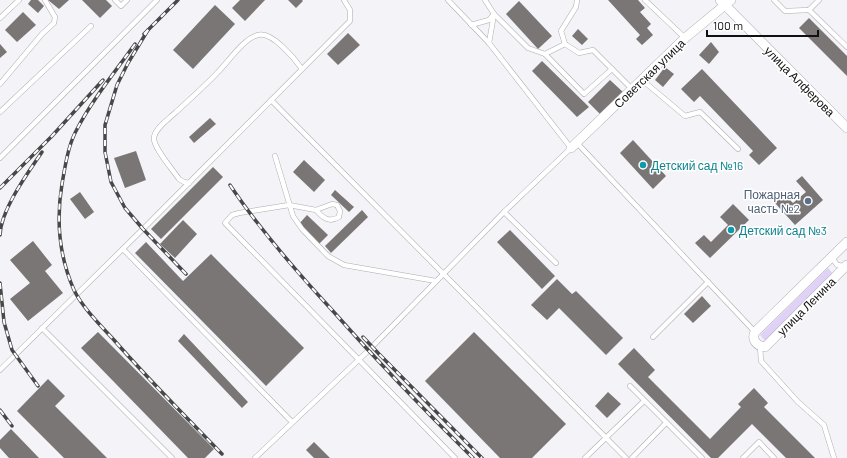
<svg xmlns="http://www.w3.org/2000/svg" width="847" height="458" font-family="Barlow,sans-serif">
	<style>
		.green { fill: #dfd1f7 }
		.building { fill: #7a7675 }
		.lines { fill: none; stroke-linecap: round; stroke-linejoin: round }
		.lane-casing { stroke: #adabaf; stroke-width: 5.5 }
		.street-casing { stroke: #adabaf; stroke-width: 10 }
		.lane { stroke: #fff; stroke-width: 4.5 }
		.street { stroke: #fff; stroke-width: 9 }
		.rail-casing { stroke: #48484a; stroke-width: 3.5 }
		.rail { stroke: #fff; stroke-width: 2; stroke-dasharray: 6; stroke-linecap: butt }
		.culture-dot { fill: #0f9aa8; stroke: #fff; stroke-width: 1.5 }
		.service-dot { fill: #5c6f8a; stroke: #fff; stroke-width: 1.5 }
		.labels { text-anchor: middle; dominant-baseline: central; stroke-width: 3; stroke-linejoin: round; paint-order: stroke }
		.street-label { font-size: 12px; fill: #101011; stroke: #fff }
		.culture-label { font-size: 12px; fill: #0d838f; stroke: #fff; text-anchor: start }
		.service-label { font-size: 12px; fill: #4e5e75; stroke: #fff; text-anchor: end }
	</style>
	<rect width="100%" height="100%" fill="#f4f3f7"/>
	<!-- green -->
	<path class="green" d="M828 268 833 274 765 341 760 335Z"/>
	<!-- building -->
	<g class="building">
		<path d="M31 0H38L44 6 38 13 28 4Z"/>
		<path d="M48 0H69L59 9Z"/>
		<path d="M82 0H106L112 6 100 18Z"/>
		<path d="M240 0H265L245 21 232 8Z"/>
		<path d="M288 0H302L303 1 296 8Z"/>
		<path d="M608 0H638L645 8 640 12 651 24 647 28 653 35 642 45 636 39 640 35Z"/>
		<path d="M519 1 552 36 538 49 506 14Z"/>
		<path d="M215 5 235 24 193 69 173 50Z"/>
		<path d="M23 12 36 25 17 42 5 30Z"/>
		<path d="M809 18 847 56V76L799 28Z"/>
		<path d="M578 29 588 39 582 45 572 36Z"/>
		<path d="M348 33 360 45 338 65 327 54Z"/>
		<path d="M711 42 719 52 709 64 699 55Z"/>
		<path d="M0 44 7 52 0 58Z"/>
		<path d="M542 61 589 107 577 117 532 71Z"/>
		<path d="M665 67 674 74 663 87 655 80Z"/>
		<path d="M702 69 777 148 759 165 749 155 753 151 700 96 694 102 681 89Z"/>
		<path d="M610 80 624 93 601 115 588 102Z"/>
		<path d="M210 118 216 124 194 143 189 137Z"/>
		<path d="M633 140 666 176 653 189 620 153Z"/>
		<path d="M136 151 146 180 125 188 114 158Z"/>
		<path d="M304 160 325 180 314 192 293 172Z"/>
		<path d="M213 167 223 177 161 239 151 229Z"/>
		<path d="M802 176 823 200 795 225 775 203 784 194 793 203 806 192 796 181Z"/>
		<path d="M335 190 354 207 349 212 331 195Z"/>
		<path d="M80 192 94 212 85 219 70 199Z"/>
		<path d="M733 204 749 220 710 258 695 243 704 235 711 242 728 225 720 217Z"/>
		<path d="M362 210 368 217 331 253 325 246Z"/>
		<path d="M307 215 328 235 319 244 299 224Z"/>
		<path d="M183 220 197 234 175 258 160 244Z"/>
		<path d="M510 230 555 276 542 289 497 242Z"/>
		<path d="M33 241 52 265 45 271 63 293 28 321 10 299 30 283 10 260Z"/>
		<path d="M146 242 183 281 211 254 304 348 266 386 135 253Z"/>
		<path d="M557 279 572 294 576 291 623 338 606 355 559 308 547 320 531 305Z"/>
		<path d="M702 296 711 306 693 323 684 314Z"/>
		<path d="M98 332 214 449 205 458H188L81 348Z"/>
		<path d="M474 332 566 424 532 458H500L425 381Z"/>
		<path d="M184 334 248 402 242 408 178 341Z"/>
		<path d="M634 348 655 370 648 377 710 439 741 407 738 404 754 388 768 403 764 407 815 458H786L752 424 718 458H711L618 364Z"/>
		<path d="M48 379 65 396 55 406 107 458H64L17 411Z"/>
		<path d="M608 392 621 404 607 418 595 406Z"/>
		<path d="M11 429 39 458H9L0 448V440Z"/>
		<path d="M314 442 330 458H314L306 450Z"/>
	</g>
	<g class="lines">
		<defs>
			<g id="lane">
				<path d="M115 0 121 6 127 0"/>
				<path d="M485 0 494 14 489 43"/>
				<path d="M645 0 685 38"/>
				<path d="M774 0 785 11 809 10 819 0"/>
				<path d="M809 10 847 47"/>
				<path d="M0 18 19 0"/>
				<path d="M471 25 489 20 494 14 528 48 545 54 584 94 612 69"/>
				<path d="M565 44 561 31 576 7 577 0"/>
				<path d="M545 54 565 44 579 53 593 50 632 89"/>
				<path d="M642 80 685 116 700 112 738 149"/>
				<path d="M0 84 42 34 54 23 55 17 45 0"/>
				<path d="M271 100 626 458"/>
				<path d="M0 112 91 26"/>
				<path d="M577 143 708 282 653 337"/>
				<path d="M275 156 293 216 302 229 328 256 344 265 436 281"/>
				<path d="M0 158 157 0"/>
				<path d="M189 183 184 182 179 179C173 170 152 146 154 137 156 127 169 119 176 112 190 99 205 86 218 72 229 61 244 38 258 35 272 31 295 59 302 69"/>
				<path d="M316 210C323 218 329 223 339 217L340 211 337 205 332 204 316 210 289 205 239 213 232 215 225 223 455 458"/>
				<path d="M504 212 556 263"/>
				<path d="M123 249 292 422"/>
				<path d="M833 257V259L837 265 845 266"/>
				<path d="M708 282 755 332"/>
				<path d="M42 328 172 458"/>
				<path d="M760 346 761 361 798 402 824 425 834 458"/>
				<path d="M0 370 143 229 350 21V10L344 0"/>
				<path d="M630 386 702 458"/>
				<path d="M255 458 368 351 504 212 571 148 489 43 448 0"/>
				<path d="M585 458 644 401"/>
				<path d="M632 458 666 423"/>
				<path d="M743 458 759 442 774 458"/>
			</g>
			<g id="street">
				<path d="M720 0 847 128"/>
				<path d="M571 148 685 38 731 0"/>
				<path d="M847 242 755 332C751 340 757 346 765 347L847 265"/>
			</g>
		</defs>
		<!-- lane casing -->
		<use href="#lane" class="lane-casing"/>
		<!-- street casing -->
		<use href="#street" class="street-casing"/>
		<!-- lane -->
		<use href="#lane" class="lane"/>
		<!-- street -->
		<use href="#street" class="street"/>
		<defs>
			<g id="rail">
				<path d="M148 30 128 63 117 85 105 125V152L111 182 125 208 143 229 186 274"/>
				<path d="M144 34 178 0"/>
				<path d="M135 44C115 72 92 100 76 131 68 146 65 167 62 184 56 220 59 256 74 290 82 307 101 326 114 340 148 379 185 416 222 454"/>
				<path d="M230 185C260 230 296 271 332 310 377 361 424 410 473 458"/>
				<path d="M0 188 52 136 103 80"/>
				<path d="M0 235C1 209 28 173 42 152"/>
				<path d="M0 283 4 322 12 350 38 386"/>
				<path d="M363 337 379 354 482 458"/>
				<path d="M0 410 12 426"/>
			</g>
		</defs>
		<!-- rail casing -->
		<use href="#rail" class="rail-casing"/>
		<!-- rail -->
		<use href="#rail" class="rail"/>
	</g>
	<!-- markers -->
	<g class="culture-dot">
		<circle cx="643" cy="165" r="4"/>
		<circle cx="731" cy="230" r="4"/>
	</g>
	<circle class="service-dot" cx="808" cy="201" r="4"/>
	<g class="labels">
		<!-- street labels -->
		<g class="street-label">
			<text transform="translate(649 73) rotate(-44)">Советская улица</text>
			<text transform="translate(800 81) rotate(45)">улица Алферова</text>
			<text transform="translate(806 306) rotate(-45)">улица Ленина</text>
		</g>
		<!-- culture labels -->
		<g class="culture-label">
			<text x="651" y="165">Детский сад №16</text>
			<text x="739" y="230">Детский сад №3</text>
		</g>
		<!-- service labels -->
		<g class="service-label">
			<text x="800" y="194">Пожарная<tspan x="800" dy="14">часть №2</tspan></text>
		</g>
	</g>
	<!-- scale -->
	<path d="M707 30v6h111v-6" fill="none" stroke="#101011" stroke-width="2"/>
	<text x="713" y="30" font-size="12" fill="#101011" stroke="#ffffff" stroke-width="3" paint-order="stroke">100 m</text>
</svg>
